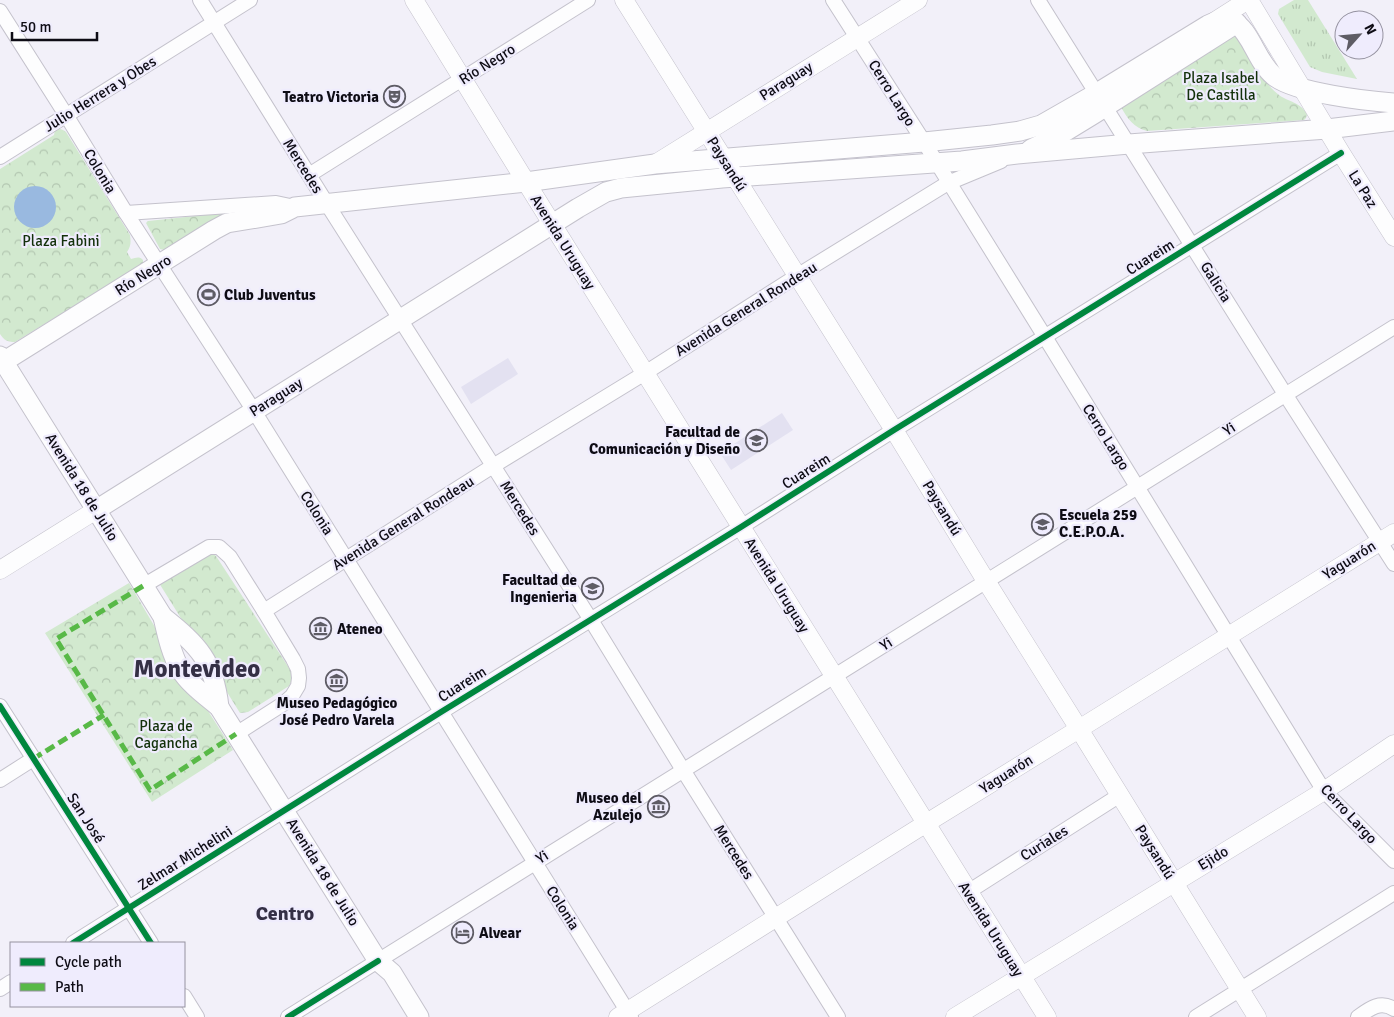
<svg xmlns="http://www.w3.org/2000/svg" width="1394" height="1017" font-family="Signika,sans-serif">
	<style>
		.built { fill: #e3e1f1 }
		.grass { fill: url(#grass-tufts) }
		.park { fill: url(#park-crowns) }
		.water { fill: #99b9e0 }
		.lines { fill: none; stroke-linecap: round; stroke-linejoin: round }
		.minor-casing { stroke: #c4c2cc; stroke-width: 16 }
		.tertiary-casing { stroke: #c4c2cc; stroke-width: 19 }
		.secondary-casing { stroke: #c4c2cc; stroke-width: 21 }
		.minor { stroke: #fdfdfe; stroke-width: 14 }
		.tertiary { stroke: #fdfdfe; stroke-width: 18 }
		.secondary { stroke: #fdfdfe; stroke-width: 19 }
		.quiet { stroke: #58b947; stroke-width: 5; stroke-dasharray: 10 5; stroke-linecap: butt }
		.cycleway-casing { stroke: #efecfd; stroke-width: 9 }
		.cycleway { stroke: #00873e; stroke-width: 6 }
		.labels { text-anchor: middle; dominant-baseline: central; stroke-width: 4.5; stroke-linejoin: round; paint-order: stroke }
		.street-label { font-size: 15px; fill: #0e0c15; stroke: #efecfd }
		.park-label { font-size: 15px; fill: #13310b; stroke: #efecfd }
		.poi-label { font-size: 15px; font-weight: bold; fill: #0e0c15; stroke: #efecfd; text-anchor: end }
		.district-label { font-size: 20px; font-weight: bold; fill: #342f45; stroke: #efecfd }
		.town-label { font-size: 25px; font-weight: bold; fill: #342f45; stroke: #efecfd }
	</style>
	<defs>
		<pattern id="grass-tufts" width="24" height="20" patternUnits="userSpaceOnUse" patternTransform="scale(1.25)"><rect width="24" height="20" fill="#d2e9cf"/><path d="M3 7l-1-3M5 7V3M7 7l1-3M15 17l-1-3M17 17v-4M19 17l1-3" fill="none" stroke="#b3c7b1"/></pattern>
		<pattern id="park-crowns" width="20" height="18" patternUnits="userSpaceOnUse" patternTransform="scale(1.25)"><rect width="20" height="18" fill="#d2e9cf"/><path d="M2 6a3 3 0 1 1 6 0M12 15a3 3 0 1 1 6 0" fill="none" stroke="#b3c7b1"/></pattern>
	</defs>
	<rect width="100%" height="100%" fill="#f2f0f9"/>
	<!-- built -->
	<g class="built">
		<path d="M508 358 518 374 471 404 461 387Z"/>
		<path d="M782 413 793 430 731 470 720 453Z"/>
	</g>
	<!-- grass -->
	<path class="grass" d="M1294 0H1308L1357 79 1322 72 1310 67 1278 14 1279 9Z"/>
	<!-- park -->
	<g class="park">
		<path d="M1234 35C1251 53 1258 79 1279 95 1290 103 1299 101 1307 114L1306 118 1304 120 1147 131C1134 128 1127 118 1121 107Z"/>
		<path d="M60 129 63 130 66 132 130 235C131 242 131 246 127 252L131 259C136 258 139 256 143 260V264L15 342C7 342 4 340 0 334V169L54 135 55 130Z"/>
		<path d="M224 213V215L164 250 160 249 146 223 148 221Z"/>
		<path d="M212 553 216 556 291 671 292 680 289 686 248 712 240 713 159 583Z"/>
		<path d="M129 583 162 639 233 750 152 802 45 633Z"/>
	</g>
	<!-- water -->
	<circle class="water" cx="35" cy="207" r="21"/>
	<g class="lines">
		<defs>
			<g id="minor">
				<path d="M200 0 327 204 591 620 683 770 838 1017"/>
				<path d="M833 0 924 142 1045 337 1324 791 1394 861"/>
				<path d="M1038 0 1285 394 1394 564"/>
				<path d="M0 11 66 115 126 213 254 411 631 1017"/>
				<path d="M0 157 250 0"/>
				<path d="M309 175 588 0"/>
				<path d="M126 213 276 203 295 207"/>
				<path d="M143 586 209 547H219L230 557 264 611 293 659 298 669 299 678 298 686 292 696 283 704 236 734"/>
				<path d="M264 611 493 466 645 373 797 276 948 183 1001 161"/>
				<path d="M0 706 151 943"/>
				<path d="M0 780 33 759"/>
				<path d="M968 892 1120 795"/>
				<path d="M73 943 441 712 741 527 894 430 1341 153"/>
				<path d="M0 989 11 982"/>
				<path d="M184 996 197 1017"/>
				<path d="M288 1017 1394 327"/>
				<path d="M1196 1017 1394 893"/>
				<path d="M1358 1017C1369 1009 1380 1000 1394 1009"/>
			</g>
			<g id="tertiary">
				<path d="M414 0 534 195 1047 1017"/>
				<path d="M624 0 894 430 986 581 1079 729 1257 1017"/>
				<path d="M1249 0 1341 153 1394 237"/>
				<path d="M1215 21 1248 0"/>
				<path d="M655 164 918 0"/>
				<path d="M0 570 96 510"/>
				<path d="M618 1017 925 824 1079 729 1394 533"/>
				<path d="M955 1017 1324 791 1394 744"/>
			</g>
			<g id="secondary">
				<path d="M1031 149 1058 136 1094 114 1237 23"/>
				<path d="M0 356 163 617C167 634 171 654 180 669 190 685 206 696 219 707L378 961 392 973 419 1017"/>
				<path d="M3 362 214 230 227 223 281 214 295 207 526 182 655 164 924 142 992 135 1020 131 1041 125 1097 93 1208 25C1248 4 1250 57 1274 76 1295 93 1367 101 1394 103"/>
				<path d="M96 510 578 208 606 192 621 188 722 178 962 161 1017 154 1129 144 1327 129 1394 121"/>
				<path d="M163 617C198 645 214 661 219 707"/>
			</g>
		</defs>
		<!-- minor casing -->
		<use href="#minor" class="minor-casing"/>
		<!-- tertiary casing -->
		<use href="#tertiary" class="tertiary-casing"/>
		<!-- secondary casing -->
		<use href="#secondary" class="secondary-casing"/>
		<!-- minor -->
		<use href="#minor" class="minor"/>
		<!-- tertiary -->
		<use href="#tertiary" class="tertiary"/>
		<!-- secondary -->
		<use href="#secondary" class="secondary"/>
		<!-- quiet -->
		<g class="quiet">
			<path d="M143 586 56 639 150 790 236 734"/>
			<path d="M33 759 104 715"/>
		</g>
		<defs>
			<g id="cycleway">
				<path d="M0 706 151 943"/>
				<path d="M73 943 441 712 741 527 894 430 1341 153"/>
				<path d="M288 1017 378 961"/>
			</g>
		</defs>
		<!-- cycleway casing -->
		<use href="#cycleway" class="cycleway-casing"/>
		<!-- cycleway -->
		<use href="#cycleway" class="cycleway"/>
	</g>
	<!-- icons -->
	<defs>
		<symbol id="theatre-ring" viewBox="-11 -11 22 22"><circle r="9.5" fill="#efecfd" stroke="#5e5c65" stroke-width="1.5"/><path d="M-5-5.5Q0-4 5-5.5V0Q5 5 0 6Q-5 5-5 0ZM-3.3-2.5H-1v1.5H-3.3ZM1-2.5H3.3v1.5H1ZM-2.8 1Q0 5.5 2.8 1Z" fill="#5e5c65"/></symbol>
		<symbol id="stadium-ring" viewBox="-11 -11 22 22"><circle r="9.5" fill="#efecfd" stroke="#5e5c65" stroke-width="1.5"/><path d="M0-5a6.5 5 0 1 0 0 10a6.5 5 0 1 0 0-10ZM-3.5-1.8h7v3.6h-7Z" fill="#5e5c65"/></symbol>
		<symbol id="university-ring" viewBox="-11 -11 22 22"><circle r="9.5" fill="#efecfd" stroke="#5e5c65" stroke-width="1.5"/><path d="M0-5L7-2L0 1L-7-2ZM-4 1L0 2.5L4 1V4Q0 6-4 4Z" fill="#5e5c65"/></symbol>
		<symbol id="school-ring" viewBox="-11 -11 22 22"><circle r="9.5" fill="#efecfd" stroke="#5e5c65" stroke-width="1.5"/><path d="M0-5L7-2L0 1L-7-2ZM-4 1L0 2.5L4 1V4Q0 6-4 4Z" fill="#5e5c65"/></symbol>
		<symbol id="museum-ring" viewBox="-11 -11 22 22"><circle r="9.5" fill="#efecfd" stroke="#5e5c65" stroke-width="1.5"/><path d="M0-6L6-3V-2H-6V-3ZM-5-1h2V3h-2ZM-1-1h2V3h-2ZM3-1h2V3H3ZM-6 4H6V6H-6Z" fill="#5e5c65"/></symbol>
		<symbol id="hotel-ring" viewBox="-11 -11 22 22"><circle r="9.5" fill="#efecfd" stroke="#5e5c65" stroke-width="1.5"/><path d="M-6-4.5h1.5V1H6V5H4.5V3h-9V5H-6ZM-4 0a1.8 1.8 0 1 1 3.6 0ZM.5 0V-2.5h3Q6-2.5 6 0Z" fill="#5e5c65"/></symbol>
	</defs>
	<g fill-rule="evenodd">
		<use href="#theatre-ring" x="382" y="84" width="25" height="25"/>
		<use href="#stadium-ring" x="196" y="282" width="25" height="25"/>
		<use href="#university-ring" x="744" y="428" width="25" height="25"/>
		<use href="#school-ring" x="1030" y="512" width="25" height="25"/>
		<use href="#university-ring" x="580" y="576" width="25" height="25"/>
		<use href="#museum-ring" x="308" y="616" width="25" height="25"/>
		<use href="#museum-ring" x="324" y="668" width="25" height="25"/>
		<use href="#museum-ring" x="646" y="794" width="25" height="25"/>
		<use href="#hotel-ring" x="450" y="920" width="25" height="25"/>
	</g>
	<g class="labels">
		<!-- street labels -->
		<g class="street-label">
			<text transform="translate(487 64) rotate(-32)">Río Negro</text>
			<text transform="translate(786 81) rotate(-32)">Paraguay</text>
			<text transform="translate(892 93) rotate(58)">Cerro Largo</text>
			<text transform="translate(100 94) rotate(-32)">Julio Herrera y Obes</text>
			<text transform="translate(727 164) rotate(58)">Paysandú</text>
			<text transform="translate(303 166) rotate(58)">Mercedes</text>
			<text transform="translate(100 171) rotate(59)">Colonia</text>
			<text transform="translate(1363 189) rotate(58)">La Paz</text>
			<text transform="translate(563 242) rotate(58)">Avenida Uruguay</text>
			<text transform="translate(1150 257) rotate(-32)">Cuareim</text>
			<text transform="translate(143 275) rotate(-32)">Río Negro</text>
			<text transform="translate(1216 282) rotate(58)">Galicia</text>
			<text transform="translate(746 309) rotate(-32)">Avenida General Rondeau</text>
			<text transform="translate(276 397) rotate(-32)">Paraguay</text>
			<text transform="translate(1229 429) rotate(-32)">Yi</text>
			<text transform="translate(1106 437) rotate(58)">Cerro Largo</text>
			<text transform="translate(806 471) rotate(-32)">Cuareim</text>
			<text transform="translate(82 487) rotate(58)">Avenida 18 de Julio</text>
			<text transform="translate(520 508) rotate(58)">Mercedes</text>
			<text transform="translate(942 508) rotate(59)">Paysandú</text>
			<text transform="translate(317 513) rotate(58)">Colonia</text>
			<text transform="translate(403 523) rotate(-32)">Avenida General Rondeau</text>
			<text transform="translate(1349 560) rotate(-32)">Yaguarón</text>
			<text transform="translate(777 585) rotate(58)">Avenida Uruguay</text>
			<text transform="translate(886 644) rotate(-32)">Yi</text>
			<text transform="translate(462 684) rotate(-32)">Cuareim</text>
			<text transform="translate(1006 774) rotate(-32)">Yaguarón</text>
			<text transform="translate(1349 814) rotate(47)">Cerro Largo</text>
			<text transform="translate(86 818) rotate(57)">San José</text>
			<text transform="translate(1044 843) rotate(-32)">Curiales</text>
			<text transform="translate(734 852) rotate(58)">Mercedes</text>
			<text transform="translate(1155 852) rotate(58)">Paysandú</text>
			<text transform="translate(542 857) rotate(-32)">Yi</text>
			<text transform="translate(185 858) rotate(-32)">Zelmar Michelini</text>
			<text transform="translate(1213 858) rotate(-31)">Ejido</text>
			<text transform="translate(323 872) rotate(58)">Avenida 18 de Julio</text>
			<text transform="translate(563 908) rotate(58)">Colonia</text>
			<text transform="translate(991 929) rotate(58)">Avenida Uruguay</text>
		</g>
		<!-- park labels -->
		<g class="park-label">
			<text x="1221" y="78">Plaza Isabel<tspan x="1221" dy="17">De Castilla</tspan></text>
			<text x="61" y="241">Plaza Fabini</text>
			<text x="166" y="726">Plaza de<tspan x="166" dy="17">Cagancha</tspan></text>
		</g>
		<!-- poi labels -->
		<g class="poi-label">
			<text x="379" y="97">Teatro Victoria</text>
			<text x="224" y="295" text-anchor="start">Club Juventus</text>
			<text x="740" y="432">Facultad de<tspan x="740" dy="17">Comunicación y Diseño</tspan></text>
			<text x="1059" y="515" text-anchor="start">Escuela 259<tspan x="1059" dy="17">C.E.P.O.A.</tspan></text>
			<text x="577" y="580">Facultad de<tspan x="577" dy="17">Ingenieria</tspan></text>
			<text x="337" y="629" text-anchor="start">Ateneo</text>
			<text x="337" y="703" text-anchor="middle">Museo Pedagógico<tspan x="337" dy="17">José Pedro Varela</tspan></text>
			<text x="642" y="798">Museo del<tspan x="642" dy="17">Azulejo</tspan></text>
			<text x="479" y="933" text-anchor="start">Alvear</text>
		</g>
		<!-- district labels -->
		<g class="district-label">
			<text x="285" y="913">Centro</text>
		</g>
		<!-- town labels -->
		<g class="town-label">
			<text x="197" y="668">Montevideo</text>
		</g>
	</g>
	<!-- legend -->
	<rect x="10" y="942" width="175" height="65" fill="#efecfd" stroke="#9592a0"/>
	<rect x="20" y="958" width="25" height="8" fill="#00873e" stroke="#9592a0"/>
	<text x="55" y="967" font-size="15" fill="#0e0c15">Cycle path</text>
	<rect x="20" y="983" width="25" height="8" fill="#58b947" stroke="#9592a0"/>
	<text x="55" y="992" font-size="15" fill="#0e0c15">Path</text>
	<!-- north arrow -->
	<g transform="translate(1359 35) rotate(63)"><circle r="24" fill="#efecfd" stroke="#9592a0"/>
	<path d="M0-4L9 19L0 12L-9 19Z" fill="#5e5c65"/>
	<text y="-8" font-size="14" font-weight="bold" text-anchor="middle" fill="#0e0c15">N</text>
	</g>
	<!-- scale -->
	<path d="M12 32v8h85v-8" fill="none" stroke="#0e0c15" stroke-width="2.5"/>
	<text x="20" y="32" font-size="15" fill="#0e0c15" stroke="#efecfd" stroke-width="4" paint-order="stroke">50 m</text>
</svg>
